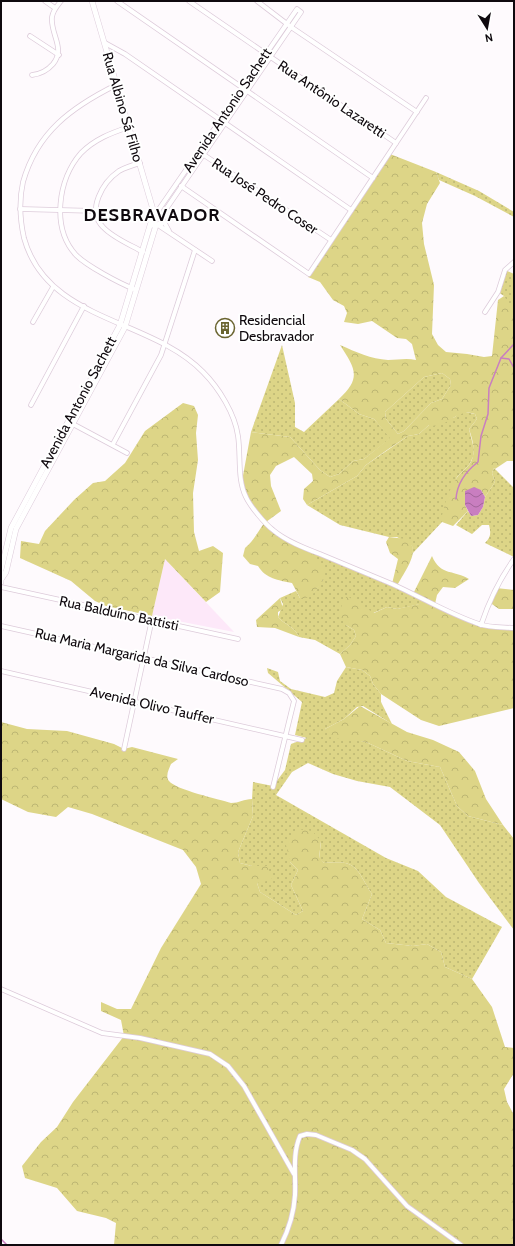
<svg xmlns="http://www.w3.org/2000/svg" width="515" height="1246" font-family="Cabin,sans-serif">
	<style>
		.built { fill: #fde8f9 }
		.grass { fill: url(#grass-dots) }
		.forest { fill: url(#forest-crowns); fill-rule: evenodd }
		.water { fill: url(#water-waves) }
		.lines { fill: none; stroke-linecap: round; stroke-linejoin: round }
		.stream { stroke: #c97ec0; stroke-width: 1.5 }
		.minor-casing { stroke: #ddcbda; stroke-width: 5.5 }
		.tertiary-casing { stroke: #ddcbda; stroke-width: 6 }
		.minor { stroke: #fff; stroke-width: 4 }
		.tertiary { stroke: #fff; stroke-width: 5 }
		.labels { text-anchor: middle; dominant-baseline: central; stroke-width: 4; stroke-linejoin: round; paint-order: stroke }
		.street-label { font-size: 14px; fill: #0f090e; stroke: #fff }
		.poi-label { font-size: 14px; fill: #0f090e; stroke: #fff; text-anchor: start }
		.district-label { font-size: 18px; font-weight: bold; letter-spacing: 1px; fill: #0f090e; stroke: #fff }
	</style>
	<defs>
		<pattern id="grass-dots" width="8" height="8" patternUnits="userSpaceOnUse"><rect width="8" height="8" fill="#ddd587"/><path d="M2 2h.1M6 6h.1" fill="none" stroke="#bcb673" stroke-width="1.8" stroke-linecap="round"/></pattern>
		<pattern id="forest-crowns" width="20" height="18" patternUnits="userSpaceOnUse"><rect width="20" height="18" fill="#ddd587"/><path d="M2 6a3 3 0 1 1 6 0M12 15a3 3 0 1 1 6 0" fill="none" stroke="#bcb673"/></pattern>
		<pattern id="water-waves" width="16" height="10" patternUnits="userSpaceOnUse"><rect width="16" height="10" fill="#c97ec0"/><path d="M0 5q4-4 8 0t8 0" fill="none" stroke="#a2659a"/></pattern>
	</defs>
	<rect width="100%" height="100%" fill="#fefafd"/>
	<!-- built -->
	<path class="built" d="M165 559 234 632 152 616Z"/>
	<!-- grass -->
	<g class="grass">
		<path d="M436 172 479 191 514 212V217L475 196 439 180Z"/>
		<path d="M505 270 514 274V320L504 296 498 292Z"/>
		<path d="M282 345 295 403V427L304 432 339 399 359 414 374 419 391 438 364 459 353 461 339 474 330 477 320 470 290 437 251 432Z"/>
		<path d="M442 373 450 379 451 385 442 399 431 403 404 431 398 434 386 419 385 412 424 377Z"/>
		<path d="M459 413H470L475 414 477 419 469 429 474 449 473 457 469 465 457 477 447 500 442 522 413 553 412 546 397 537H389L340 525 307 505 357 476 366 465 408 436 419 434 429 425 455 417Z"/>
		<path d="M494 468 514 488V557L485 543C491 537 491 533 489 525H482L472 534 456 525 468 511 471 516 478 515 483 507 485 497 495 482 492 473Z"/>
		<path d="M306 548 423 599 420 604 407 607 397 609 387 607 346 625 354 630 356 636 350 645 340 654 315 640 299 637C293 625 286 626 278 617L283 604 280 598 296 591 300 598 314 592 323 580Z"/>
		<path d="M346 667 362 670 370 676 373 684 381 694V702L392 724 363 706 357 707 344 719 325 729 350 739 366 742 407 761 440 767 457 806 468 816 503 825 514 839V930L479 883 440 825 390 787 357 781 333 774 308 763 292 772 276 795 386 858 418 871 446 897 502 927 472 979 445 967 441 952 427 944 413 946 386 943 380 930 362 919 372 894C356 869 358 859 324 863L319 859 321 841 290 862 298 870 291 885 303 911 296 915 260 892 257 883 267 866H252L240 863 238 852 253 816 252 799 253 782 273 786 285 770 291 744 307 738 295 735 302 702 268 673 267 668 278 672 280 681 291 689 325 697 334 693 337 681Z"/>
	</g>
	<!-- forest -->
	<g class="forest">
		<path d="M390 154 436 172 440 183 427 204 422 223 424 244 434 285 432 334 438 345 446 352 467 354 484 357 492 356 498 300 504 296 510 305 514 320V461H507L495 469 494 468 492 473 495 482 485 497 481 490 466 498 465 505 468 511 453 526 442 522 441 520C444 506 448 491 456 479 459 474 465 470 469 465 477 454 473 441 469 429L477 419 475 414C456 407 447 430 429 425L419 434 408 436 387 450 366 465 357 476 307 505 303 499 304 489 313 481 312 474 294 457 276 466 270 475 271 486 281 511 266 522C268 525 271 529 274 531 285 539 334 559 323 580 322 584 318 587 316 590 312 596 307 599 300 598L292 583C278 580 266 579 258 566L250 564 243 556 245 548C254 541 258 531 265 522L246 497 242 481 251 432 290 437 320 470 330 477 339 474 353 461 364 459 390 438 374 419 359 414 339 399C362 378 355 368 340 345 356 352 371 359 388 360 398 360 406 358 416 360L412 344 406 339 397 338 372 321 358 324 344 322 347 313 344 306 333 300 320 282 308 277ZM442 373 450 379 451 385 442 399 431 403 404 431 398 434 386 419 385 412 424 377Z"/>
		<path d="M183 403 194 406 198 415 196 433 198 460 193 493 194 532 199 551 213 546 223 553 220 592 206 602 165 559 152 616 106 606 95 601 71 581 20 558 21 541 39 544 45 531 74 500 93 483 105 481 125 463 145 431Z"/>
		<path d="M389 537 406 539C407 541 411 543 412 546 417 557 401 577 397 586L392 584 398 559 390 553 386 542Z"/>
		<path d="M432 556C440 576 455 570 469 579L455 588 443 587 437 595 435 604 481 625 514 628V708L439 726 421 720 381 694 373 684 370 676 362 670 346 667 340 654 350 645 356 636 354 630 346 625 340 616 342 603 347 596 374 613 387 607 397 609 419 604 423 599 413 594Z"/>
		<path d="M496 588 514 590V609H499L489 602Z"/>
		<path d="M280 598 283 609 278 612V617C286 626 293 625 299 637L275 628 257 627 256 620Z"/>
		<path d="M360 706 407 732 433 740 459 752 475 771 486 799 503 825 468 816 457 806 440 767 407 761 366 742 332 738 325 729 344 719Z"/>
		<path d="M1 722 27 729 67 731 114 744 124 749 132 747 178 759 171 764C169 769 165 776 169 781 176 790 219 799 231 803 239 803 244 799 252 799L253 816 238 852 240 863 252 866H267L272 880 257 883 260 892 296 915 303 911 291 885 298 870 290 862 286 845 296 829 312 831 321 841 319 858 324 863C358 859 356 869 372 894L362 919 380 930 386 943 413 946 427 944 441 952 445 967 472 979 492 1007 505 1047 514 1048V1073L504 1089 507 1102 514 1115V1245H114L116 1223 106 1218 77 1211 57 1188 25 1178 22 1166 41 1142 57 1127 73 1102 124 1036 121 1020 101 1011V1002L117 1009H131L161 948 201 884 196 867 183 850 92 814 68 807 56 817 28 812 1 799Z"/>
	</g>
	<!-- water -->
	<path class="water" d="M474 487 481 490 485 497 483 507 478 515 471 516 465 505V491Z"/>
	<g class="lines">
		<!-- stream -->
		<g class="stream">
			<path d="M501 358 509 359 514 368"/>
			<path d="M456 499C457 483 465 472 478 462L481 436 488 414 489 388 501 358 514 344"/>
			<path d="M1 1239 7 1245"/>
		</g>
		<defs>
			<g id="minor">
				<path d="M45 1 55 8"/>
				<path d="M117 1 373 178"/>
				<path d="M189 1 396 143"/>
				<path d="M257 1 291 27 417 112"/>
				<path d="M30 36 59 55"/>
				<path d="M105 43 125 54 351 210"/>
				<path d="M32 75C41 74 47 71 53 64 66 48 50 34 52 17 53 10 57 6 61 1"/>
				<path d="M116 85C72 107 37 132 23 182 19 200 20 220 24 238 47 322 151 318 203 372 219 388 235 414 238 436 241 456 237 479 246 497 250 506 265 524 273 530 286 541 304 548 320 554 344 564 368 574 392 584 421 597 449 614 479 624 490 628 503 627 514 628"/>
				<path d="M129 127C111 133 95 139 81 153 58 179 51 228 76 255 87 266 119 283 134 289"/>
				<path d="M201 153 331 240"/>
				<path d="M140 163C133 165 126 167 119 171 103 182 86 210 103 227 113 238 131 245 143 252"/>
				<path d="M181 186 309 274 426 98"/>
				<path d="M20 209 97 211"/>
				<path d="M157 212 297 9 301 12 162 215"/>
				<path d="M163 220 169 231"/>
				<path d="M158 225 212 261"/>
				<path d="M485 312 498 292 505 270 514 262"/>
				<path d="M33 322 53 287"/>
				<path d="M31 405 84 306"/>
				<path d="M71 423 127 453"/>
				<path d="M113 444 161 355 195 250"/>
				<path d="M1 587 238 639"/>
				<path d="M481 625C489 601 499 580 514 559"/>
				<path d="M1 626 282 689 289 693 294 701 273 787"/>
				<path d="M1 671 302 740"/>
				<path d="M124 749 152 619"/>
				<path d="M1 989 102 1033 140 1038 210 1054 228 1066 244 1086 294 1174"/>
				<path d="M281 1245C289 1229 294 1212 295 1195 296 1175 292 1155 300 1136L307 1134 316 1135 352 1150 365 1159 407 1206 461 1245"/>
			</g>
			<g id="tertiary">
				<path d="M92 1 154 213"/>
				<path d="M154 213H159L163 217 161 224 156 225"/>
				<path d="M153 225 150 218 154 213"/>
				<path d="M2 578 6 572 16 529 125 327 156 225"/>
				<path d="M1 582V570L11 528 120 325 151 222"/>
			</g>
		</defs>
		<!-- minor casing -->
		<use href="#minor" class="minor-casing"/>
		<!-- tertiary casing -->
		<use href="#tertiary" class="tertiary-casing"/>
		<!-- minor -->
		<use href="#minor" class="minor"/>
		<!-- tertiary -->
		<use href="#tertiary" class="tertiary"/>
	</g>
	<!-- icons -->
	<defs>
		<symbol id="building-ring" viewBox="-11 -11 22 22"><circle r="9.5" fill="#fff" stroke="#6a6430" stroke-width="1.5"/><path d="M-4-6H4V6H1V3H-1V6H-4ZM-2.5-4.3h1.7v1.8h-1.7ZM.8-4.3h1.7v1.8H.8ZM-2.5-1h1.7V.8h-1.7ZM.8-1h1.7V.8H.8Z" fill="#6a6430"/></symbol>
	</defs>
	<g fill-rule="evenodd">
		<use href="#building-ring" x="214" y="317" width="22" height="22"/>
	</g>
	<g class="labels">
		<!-- street labels -->
		<g class="street-label">
			<text transform="translate(332 99) rotate(34)">Rua Antônio Lazaretti</text>
			<text transform="translate(123 107) rotate(74)">Rua Albino Sá Filho</text>
			<text transform="translate(227 110) rotate(-56)">Avenida Antonio Sachett</text>
			<text transform="translate(265 196) rotate(34)">Rua José Pedro Coser</text>
			<text transform="translate(78 402) rotate(-62)">Avenida Antonio Sachett</text>
			<text transform="translate(119 613) rotate(12)">Rua Balduíno Battisti</text>
			<text transform="translate(142 657) rotate(13)">Rua Maria Margarida da Silva Cardoso</text>
			<text transform="translate(152 705) rotate(13)">Avenida Olivo Tauffer</text>
		</g>
		<!-- poi labels -->
		<g class="poi-label">
			<text x="239" y="320">Residencial<tspan x="239" dy="16">Desbravador</tspan></text>
		</g>
		<!-- district labels -->
		<g class="district-label">
			<text x="152" y="215">DESBRAVADOR</text>
		</g>
	</g>
	<!-- border -->
	<rect width="515" height="1246" fill="none" stroke="#0f090e" stroke-width="4"/>
	<!-- north arrow -->
	<g transform="translate(487 28) rotate(169)" stroke="#ffffff" stroke-width="3" paint-order="stroke">
	<path d="M0-3L7 15L0 10L-7 15Z" fill="#0f090e"/>
	<text y="-6" font-size="11" font-weight="bold" text-anchor="middle" fill="#0f090e">N</text>
	</g>
</svg>
